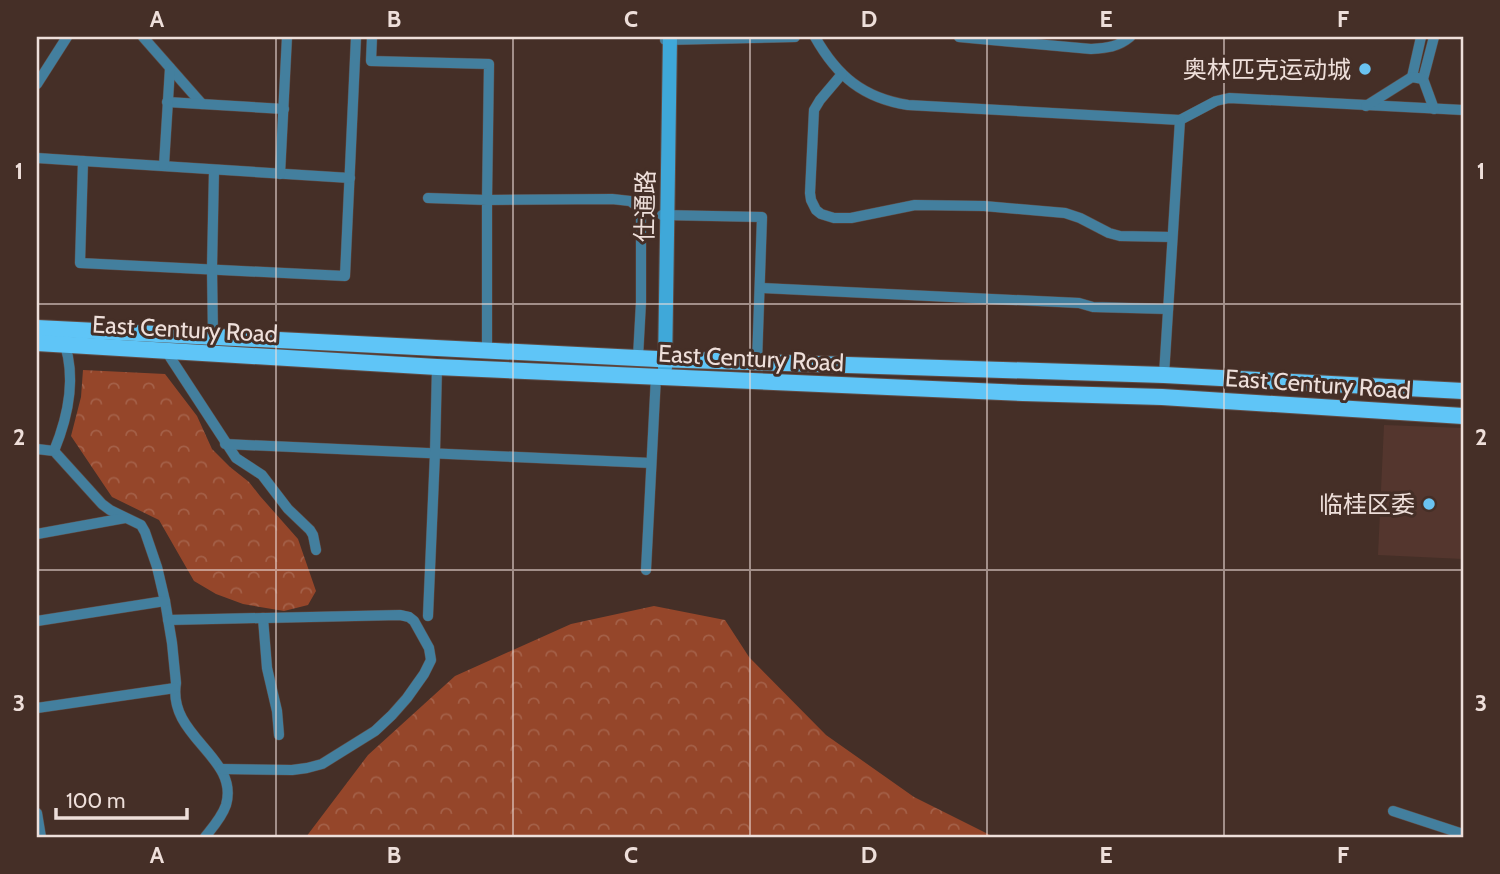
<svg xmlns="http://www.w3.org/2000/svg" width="1500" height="874" font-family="Cabin,'Noto Sans SC',sans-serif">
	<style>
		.built { fill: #54362e }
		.forest { fill: url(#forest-crowns) }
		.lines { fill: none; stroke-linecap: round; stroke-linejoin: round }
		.street-casing { stroke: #604b44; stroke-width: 11 }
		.secondary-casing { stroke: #604b44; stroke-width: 16 }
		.primary-casing { stroke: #604b44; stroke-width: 18 }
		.street { stroke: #437f9e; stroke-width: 10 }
		.secondary { stroke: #3fa8d9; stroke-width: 14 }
		.primary { stroke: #5fc5f7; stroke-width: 16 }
		.grid { fill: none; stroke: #eedfda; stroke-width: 2; stroke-opacity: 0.55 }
		.poi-dot { fill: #6ac3f1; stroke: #452f27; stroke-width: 2.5 }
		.labels { text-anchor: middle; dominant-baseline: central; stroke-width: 6; stroke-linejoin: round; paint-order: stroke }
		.poi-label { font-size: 24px; fill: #eedfda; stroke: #452f27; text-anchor: end }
		.street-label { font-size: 24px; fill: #eedfda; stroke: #452f27 }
		.neatline { fill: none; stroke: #eedfda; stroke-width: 2.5 }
		.grid-label { font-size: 23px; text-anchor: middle; font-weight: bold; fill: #eedfda }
	</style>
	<defs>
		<pattern id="forest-crowns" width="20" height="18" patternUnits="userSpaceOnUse" patternTransform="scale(1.75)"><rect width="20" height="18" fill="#95462a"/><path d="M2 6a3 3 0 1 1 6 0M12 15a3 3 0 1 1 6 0" fill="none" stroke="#a46048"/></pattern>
	</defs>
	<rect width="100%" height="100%" fill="#452f27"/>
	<!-- built -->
	<path class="built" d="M1384 425 1463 428V559L1378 555Z"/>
	<!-- forest -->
	<g class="forest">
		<path d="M83 370 165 374 197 416 212 449 230 467 249 482 260 496 298 539 316 591 308 605 284 611 243 604 216 594 194 581 159 520 112 497 71 436 81 397Z"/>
		<path d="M654 606 725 620 749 657 826 735 914 797 994 837H306L368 755 455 676 571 624Z"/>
	</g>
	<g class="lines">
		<defs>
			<g id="street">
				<path d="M143 37 202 104"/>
				<path d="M372 37 371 61 489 64 487 200 612 199 630 201 641 209V302L638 357"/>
				<path d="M815 37C837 76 863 98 908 105L1180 120 1216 101 1229 98 1463 110"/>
				<path d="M959 37 1091 49C1107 48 1118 47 1130 37"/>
				<path d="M1434 37 1423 79 1434 109"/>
				<path d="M665 40 795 37"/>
				<path d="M842 74 820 100 814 110 810 193 811 200 816 210 821 214 834 218H851L915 205 984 206 1065 213 1080 218 1109 233 1120 236 1172 237"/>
				<path d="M1412 77 1421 37"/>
				<path d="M37 84 67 37"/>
				<path d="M167 102 284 109"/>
				<path d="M1366 106 1412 77 1423 79"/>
				<path d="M37 158 83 161 80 263 345 276 356 37"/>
				<path d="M83 161 350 178"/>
				<path d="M164 165 170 68"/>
				<path d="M280 174 287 37"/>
				<path d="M428 198 487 200V349"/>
				<path d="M662 215 762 217 757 362"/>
				<path d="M760 288 1079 303 1093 307 1168 309"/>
				<path d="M213 337 212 268 214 170"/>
				<path d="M166 351 236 458 262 475 288 509 310 530 313 535 316 550"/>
				<path d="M1164 375 1180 120"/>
				<path d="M225 444 651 463"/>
				<path d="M37 449 54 451 102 504 110 510 141 525 145 532 157 567 165 601 172 643 176 683C167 737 240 757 226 805 222 817 213 827 205 837"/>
				<path d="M54 451C68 417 76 380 65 345"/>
				<path d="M37 534 125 518"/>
				<path d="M646 570 656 376"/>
				<path d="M428 616 435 453 437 367"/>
				<path d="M263 618 267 668 277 711 279 735"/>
				<path d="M168 620 400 615 409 617 414 621 429 648 431 660 424 674 407 698 392 715 375 731 322 764 307 768 292 770 221 769"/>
				<path d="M37 621 165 601"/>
				<path d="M37 708 175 688"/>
				<path d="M1393 811 1463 834"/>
				<path d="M37 813 41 837"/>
			</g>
			<path id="secondary" d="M665 368 670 37"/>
			<g id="primary">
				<path d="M37 328 657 359 1164 375 1463 391"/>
				<path d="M37 343 437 367 1023 393 1162 397 1463 416"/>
			</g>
		</defs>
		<!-- street casing -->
		<use href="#street" class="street-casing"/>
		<!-- secondary casing -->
		<use href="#secondary" class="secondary-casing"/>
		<!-- primary casing -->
		<use href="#primary" class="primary-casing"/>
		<!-- street -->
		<use href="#street" class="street"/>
		<!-- secondary -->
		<use href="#secondary" class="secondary"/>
		<!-- primary -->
		<use href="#primary" class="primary"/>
	</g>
	<!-- grid -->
	<path class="grid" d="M276 37V837M513 37V837M750 37V837M987 37V837M1224 37V837M37 304H1463M37 570H1463"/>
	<!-- markers -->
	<g class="poi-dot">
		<circle cx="1365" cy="69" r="7"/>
		<circle cx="1429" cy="504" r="7"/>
	</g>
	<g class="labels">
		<!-- poi labels -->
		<g class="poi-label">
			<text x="1351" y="69">奥林匹克运动城</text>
			<text x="1415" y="504">临桂区委</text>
		</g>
		<!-- street labels -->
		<g class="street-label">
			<text transform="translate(645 206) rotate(-89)">仕通路</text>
			<text transform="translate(185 329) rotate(3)">East Century Road</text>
			<text transform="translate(751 358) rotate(3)">East Century Road</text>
			<text transform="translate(1318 384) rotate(4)">East Century Road</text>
		</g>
	</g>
	<!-- border -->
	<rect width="1500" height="874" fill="none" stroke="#452f27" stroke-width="77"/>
	<!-- scale -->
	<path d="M56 808v10h131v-10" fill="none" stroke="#eedfda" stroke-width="3.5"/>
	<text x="66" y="808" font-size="21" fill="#eedfda" stroke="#452f27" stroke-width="5" paint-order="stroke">100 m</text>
	<rect x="38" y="38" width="1424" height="798" class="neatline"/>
	<g class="grid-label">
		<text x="157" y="27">A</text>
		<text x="394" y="27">B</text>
		<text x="631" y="27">C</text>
		<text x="869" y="27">D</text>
		<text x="1106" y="27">E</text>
		<text x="1343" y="27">F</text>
		<text x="19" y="179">1</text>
		<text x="1481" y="179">1</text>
		<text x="19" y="445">2</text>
		<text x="1481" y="445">2</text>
		<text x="19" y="711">3</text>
		<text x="1481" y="711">3</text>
		<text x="157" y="863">A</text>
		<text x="394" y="863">B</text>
		<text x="631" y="863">C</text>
		<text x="869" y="863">D</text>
		<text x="1106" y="863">E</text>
		<text x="1343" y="863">F</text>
	</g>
</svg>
